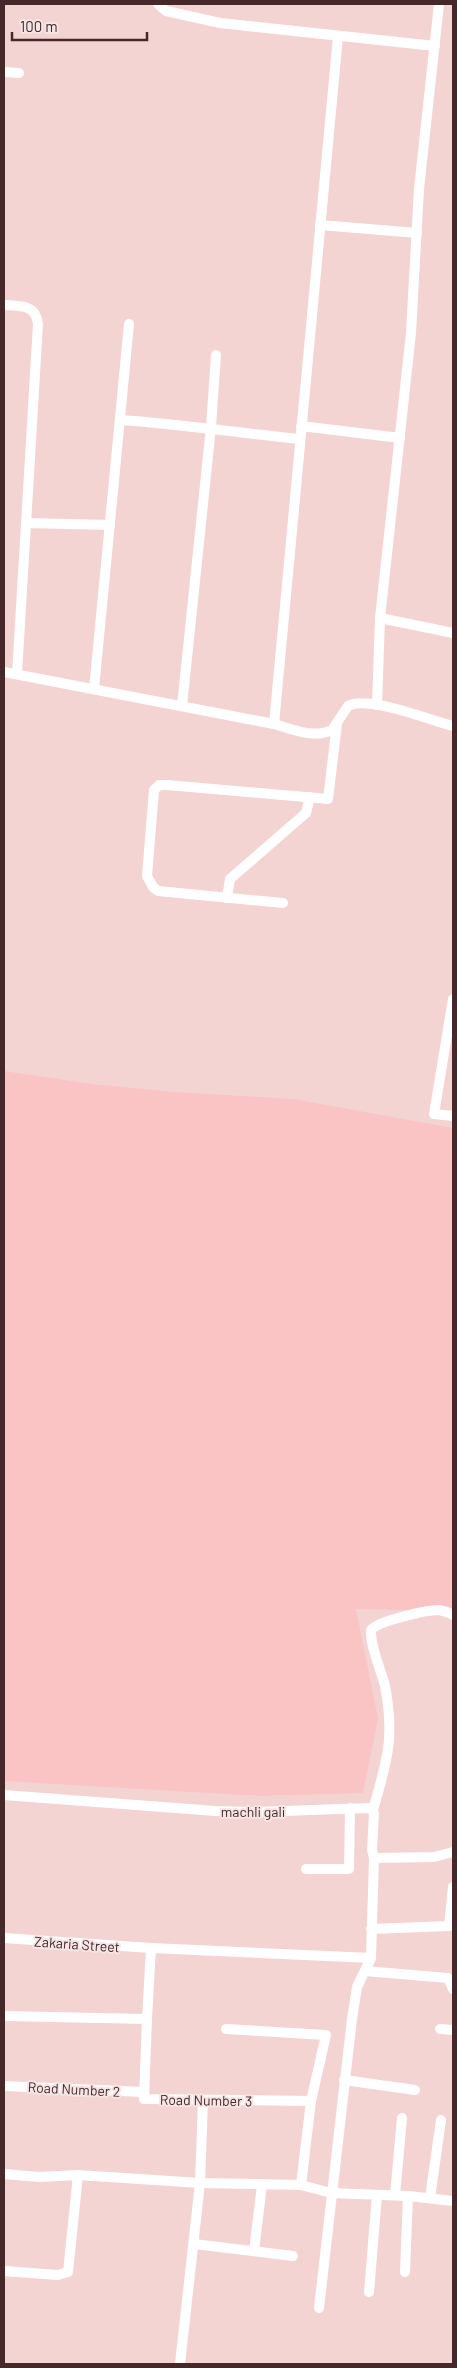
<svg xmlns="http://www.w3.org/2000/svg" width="457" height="2368" font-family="Barlow,sans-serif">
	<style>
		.built { fill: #fac4c5 }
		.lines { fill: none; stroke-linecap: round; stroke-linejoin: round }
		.minor { stroke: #fff; stroke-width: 10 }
		.labels { text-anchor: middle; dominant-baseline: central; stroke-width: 4; stroke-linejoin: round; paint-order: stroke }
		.street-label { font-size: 14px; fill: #47282a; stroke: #f6e5e5 }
	</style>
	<rect width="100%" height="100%" fill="#f4d3d3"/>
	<!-- built -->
	<path class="built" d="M4 1071 92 1084 174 1092 293 1099 453 1128V1611L356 1609 378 1719 363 1793 259 1796 4 1781Z"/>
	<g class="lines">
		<!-- minor -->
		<g class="minor">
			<path d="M158 4 166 11 220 23 435 46"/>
			<path d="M4 72 19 73"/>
			<path d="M320 225 417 233"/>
			<path d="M4 305C20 306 36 304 38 324L17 674"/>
			<path d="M120 420C180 424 239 433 300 439"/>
			<path d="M301 426 400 438"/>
			<path d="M26 523 110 525"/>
			<path d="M380 618 453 633"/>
			<path d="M4 672 274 724C292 729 314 739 332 730L348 706C369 695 429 720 453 726"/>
			<path d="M94 689 129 324"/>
			<path d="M377 705 380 618 411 333 419 189 439 4"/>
			<path d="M182 706 211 427 216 355"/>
			<path d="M274 724 338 36"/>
			<path d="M227 898 230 879 306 813 310 797"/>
			<path d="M283 903 158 891 153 887 147 876 154 790 159 785H167L328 799 337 724"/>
			<path d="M453 999 434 1114 453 1116"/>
			<path d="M4 1795 215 1811 253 1812 370 1808 374 1813 372 1850 374 1858 434 1857 453 1852"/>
			<path d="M373 1810C387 1761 395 1738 385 1686 381 1670 370 1646 371 1630 378 1621 426 1610 439 1610 444 1611 448 1612 453 1615"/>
			<path d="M306 1869H349L350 1808"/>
			<path d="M371 1929 449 1926 453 1887"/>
			<path d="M4 1938 151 1948"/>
			<path d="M365 1971 448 1978 453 1989"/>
			<path d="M4 2016 147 2019 144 2099 311 2101"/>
			<path d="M147 2019 151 1948 371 1958"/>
			<path d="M226 2029 326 2035 311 2101 301 2185"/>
			<path d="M440 2029 453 2030"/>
			<path d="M344 2080 415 2090"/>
			<path d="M4 2086 144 2092"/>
			<path d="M4 2174 39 2177 78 2175 200 2183 301 2185 331 2193 408 2196 453 2201"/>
			<path d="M395 2195 402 2118"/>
			<path d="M430 2198 441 2120"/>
			<path d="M194 2244 293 2256"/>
			<path d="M254 2251 262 2185"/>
			<path d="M4 2271 58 2275 68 2272 78 2175"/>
			<path d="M405 2272 408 2196"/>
			<path d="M369 2292 377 2195"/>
			<path d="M319 2308 352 2019 357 1987 371 1958 374 1858"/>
			<path d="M180 2364 200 2183 203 2100"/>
		</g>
	</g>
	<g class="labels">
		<!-- street labels -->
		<g class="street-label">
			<text x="253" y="1811">machli gali</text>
			<text transform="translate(77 1944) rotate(4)">Zakaria Street</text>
			<text transform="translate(74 2089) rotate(3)">Road Number 2</text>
			<text transform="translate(206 2100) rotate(1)">Road Number 3</text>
		</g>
	</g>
	<!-- border -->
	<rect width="457" height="2368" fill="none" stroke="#47282a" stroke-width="10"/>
	<!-- scale -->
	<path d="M12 32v8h135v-8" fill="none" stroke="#47282a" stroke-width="2.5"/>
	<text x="20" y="32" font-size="15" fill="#47282a" stroke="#f6e5e5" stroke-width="4" paint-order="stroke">100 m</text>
</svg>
